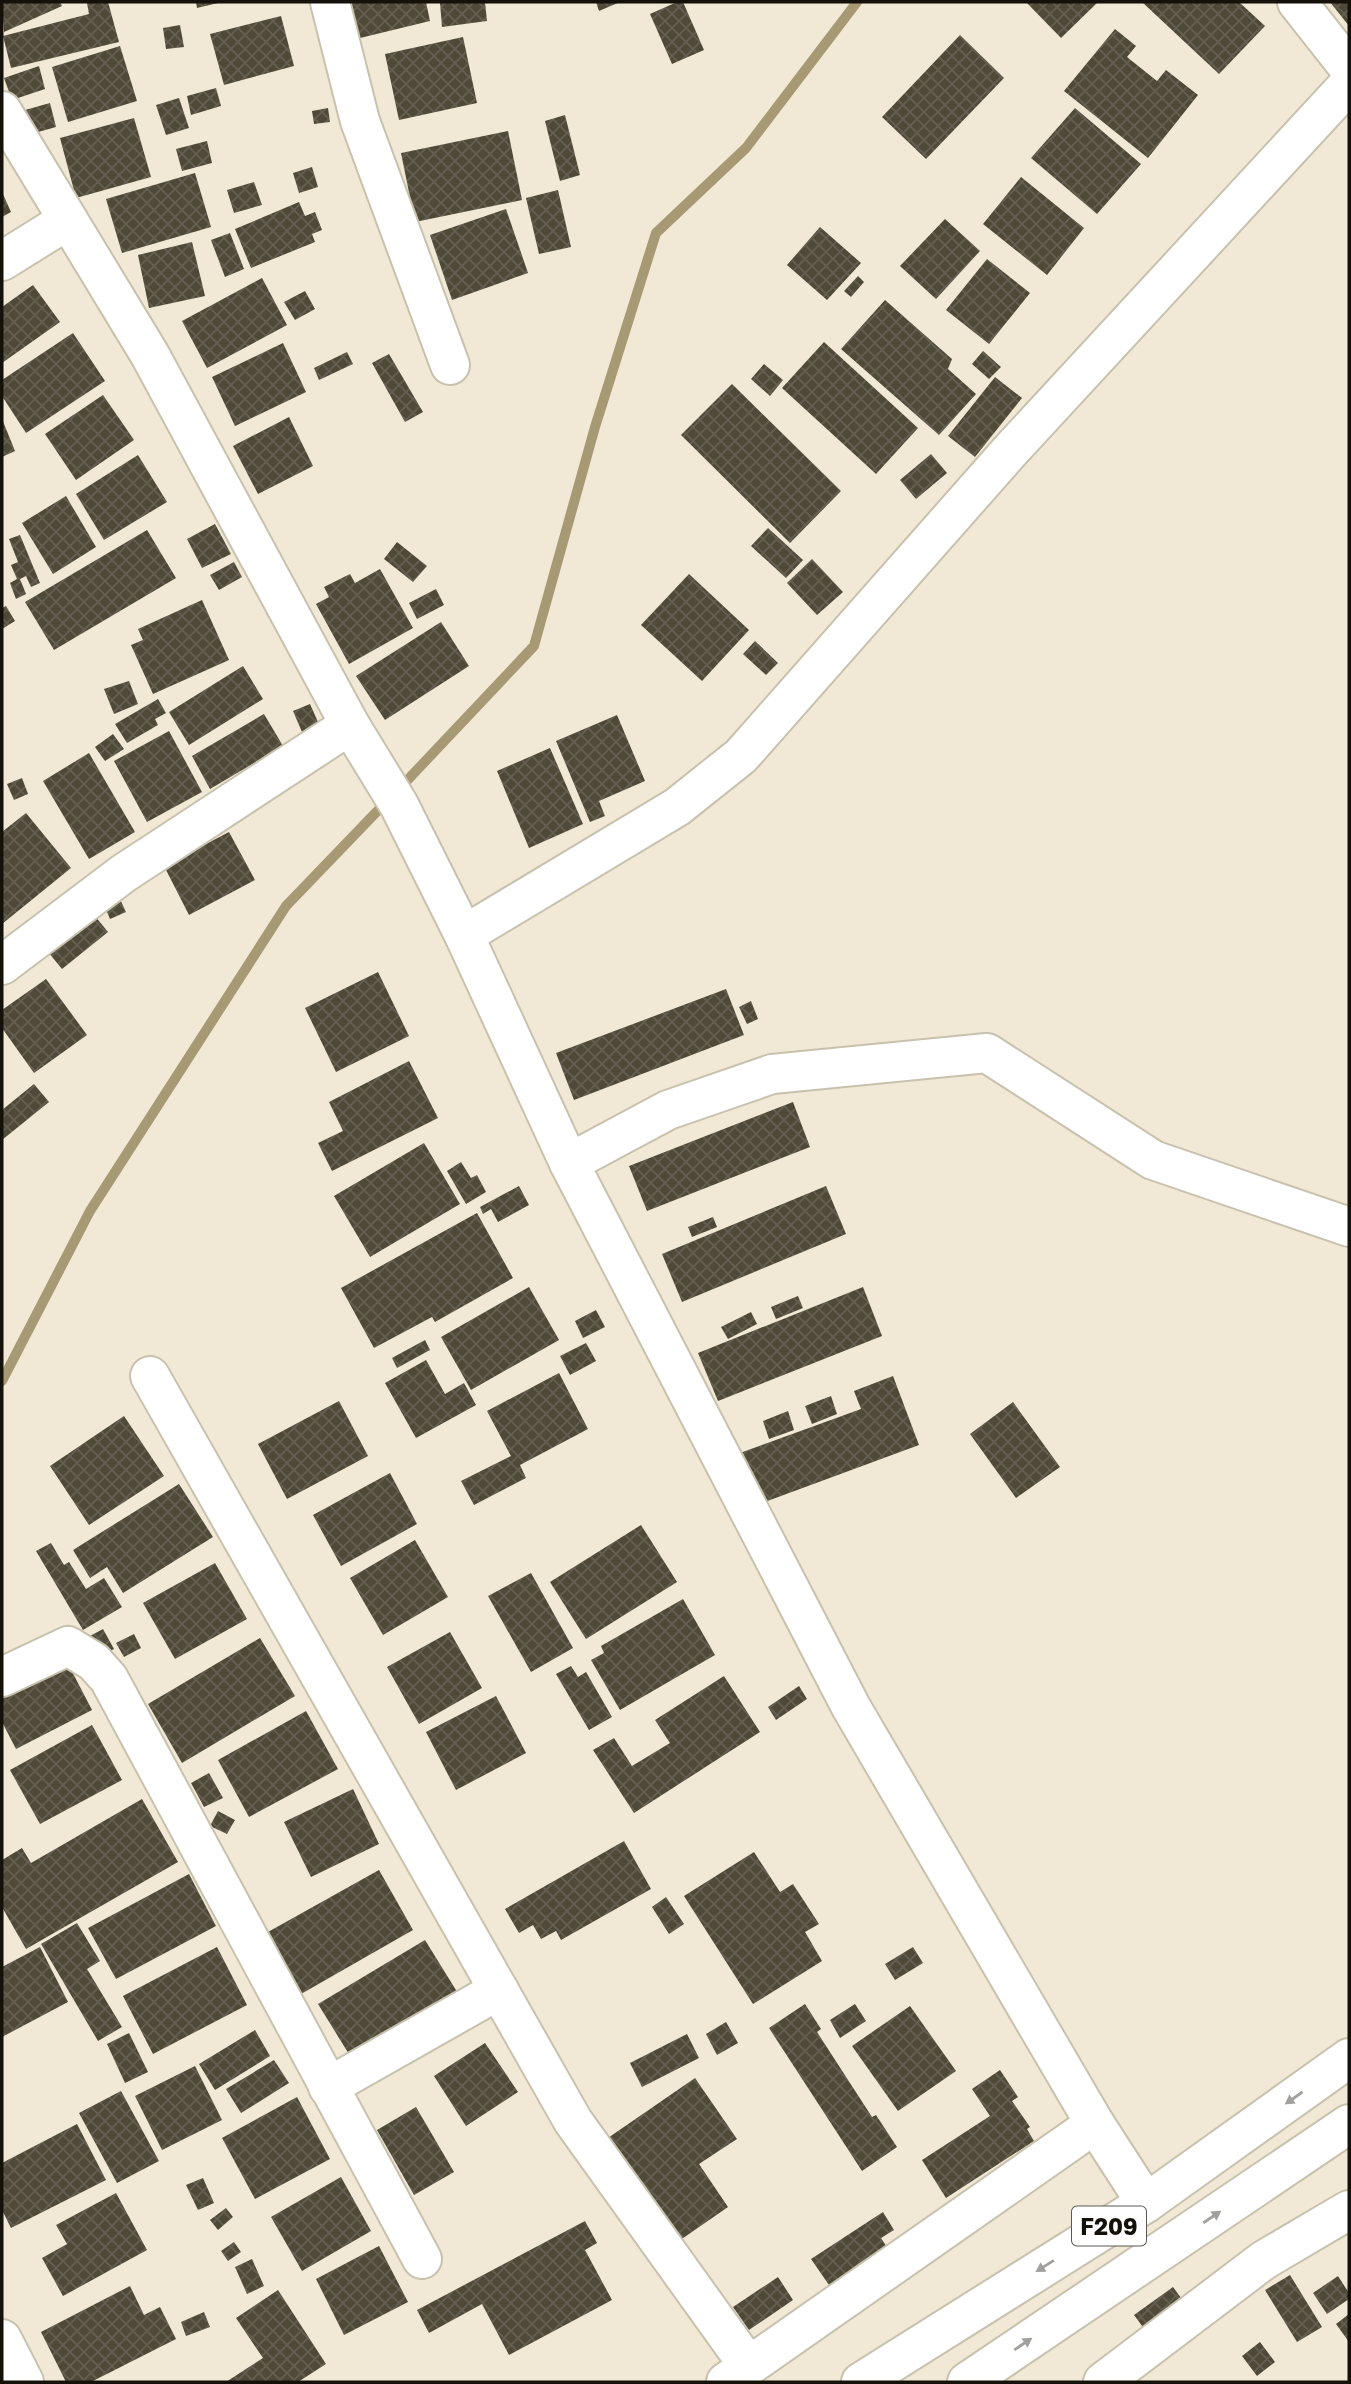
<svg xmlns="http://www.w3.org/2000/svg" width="1351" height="2384" font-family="'Golos Text',sans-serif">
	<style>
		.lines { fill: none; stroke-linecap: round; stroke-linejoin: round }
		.stream { stroke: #a89975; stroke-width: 10 }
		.building { fill: url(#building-cross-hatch) }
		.minor-casing { stroke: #c8c1ad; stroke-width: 42 }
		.tertiary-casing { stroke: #c8c1ad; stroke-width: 42 }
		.primary-casing { stroke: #c8c1ad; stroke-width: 42 }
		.minor { stroke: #fff; stroke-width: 38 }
		.tertiary { stroke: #fff; stroke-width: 38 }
		.primary { stroke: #fff; stroke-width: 38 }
		.oneway { fill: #a1a09d }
		.labels { text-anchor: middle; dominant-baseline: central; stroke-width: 7; stroke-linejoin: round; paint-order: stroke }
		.shield { fill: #fff; stroke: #5a5854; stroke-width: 2 }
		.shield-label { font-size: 23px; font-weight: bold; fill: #14110b }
	</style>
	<defs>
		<pattern id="building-cross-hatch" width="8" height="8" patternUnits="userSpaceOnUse" patternTransform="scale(1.75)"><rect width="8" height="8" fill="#4f4938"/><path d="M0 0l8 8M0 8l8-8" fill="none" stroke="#645f51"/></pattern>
	</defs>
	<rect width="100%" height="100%" fill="#f1e9d5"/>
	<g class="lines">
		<!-- stream -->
		<g class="stream">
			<path d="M399 789 534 646 595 427 656 233 746 148 857 2"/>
			<path d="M2 1381 90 1211 286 906 387 801"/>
		</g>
	</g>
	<!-- building -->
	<g class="building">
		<path d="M2 2H60L62 6 4 32Z"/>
		<path d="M108 2 119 42 11 68 3 36 89 14 87 3Z"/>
		<path d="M196 2H218V3L197 8Z"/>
		<path d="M347 2H426L430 21 356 39Z"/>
		<path d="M485 2 487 21 442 27 440 3Z"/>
		<path d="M596 2H620L599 11Z"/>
		<path d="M677 2H683L704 50 672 64 650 14Z"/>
		<path d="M1026 2H1098L1061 38Z"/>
		<path d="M1142 2H1239L1265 26 1219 74Z"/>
		<path d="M1330 2H1349V26Z"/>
		<path d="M281 16 294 66 224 85 210 34Z"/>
		<path d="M180 25 184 47 166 49 163 28Z"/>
		<path d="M1115 29 1136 46 1127 57 1157 81 1166 70 1198 95 1148 158 1064 91Z"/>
		<path d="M960 35 1004 78 926 159 882 117Z"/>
		<path d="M463 37 477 103 399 120 385 54Z"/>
		<path d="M120 46 137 101 68 122 52 67Z"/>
		<path d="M39 66 45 89 12 100 4 78Z"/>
		<path d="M216 88 221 106 191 115 187 96Z"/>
		<path d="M179 98 189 128 166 135 156 105Z"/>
		<path d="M50 103 56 127 31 134 25 110Z"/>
		<path d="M328 108 330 122 314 124 312 111Z"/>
		<path d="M1075 108 1141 164 1097 214 1031 158Z"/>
		<path d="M565 115 580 175 560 181 545 121Z"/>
		<path d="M134 118 151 177 76 198 60 138Z"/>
		<path d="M508 131 522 200 415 222 401 153Z"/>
		<path d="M207 141 212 163 182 171 176 149Z"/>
		<path d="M312 167 318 187 299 193 293 173Z"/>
		<path d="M195 173 211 227 122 253 106 199Z"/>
		<path d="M1021 177 1084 228 1047 275 983 224Z"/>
		<path d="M254 182 262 205 234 213 227 190Z"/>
		<path d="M558 190 571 247 539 254 526 198Z"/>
		<path d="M2 192 11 212 2 217Z"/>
		<path d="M299 202 305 216 315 212 322 230 312 234 315 242 251 268 235 229Z"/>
		<path d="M506 209 528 273 452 300 430 235Z"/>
		<path d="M945 219 980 251 936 299 900 266Z"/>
		<path d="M820 227 861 263 827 300 787 265Z"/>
		<path d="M230 233 244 269 225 277 211 240Z"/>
		<path d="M192 242 205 296 149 308 138 255Z"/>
		<path d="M987 259 1030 293 989 344 946 310Z"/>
		<path d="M858 276 864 282 851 297 844 291Z"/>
		<path d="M262 278 287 325 207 368 182 321Z"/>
		<path d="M33 285 60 322 2 363V307Z"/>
		<path d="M305 291 315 309 295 320 284 302Z"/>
		<path d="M885 300 952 359 948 369 976 394 939 435 841 349Z"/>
		<path d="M73 333 105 381 26 433 2 396V380Z"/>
		<path d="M824 342 918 428 876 474 782 388Z"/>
		<path d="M283 343 306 392 235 426 212 377Z"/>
		<path d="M983 351 1001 367 989 379 972 364Z"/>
		<path d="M347 352 353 364 319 380 314 368Z"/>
		<path d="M389 354 423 412 405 422 372 363Z"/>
		<path d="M764 364 783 380 770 396 751 379Z"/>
		<path d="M995 377 1022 398 975 457 948 436Z"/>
		<path d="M732 384 841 491 790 543 681 435Z"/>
		<path d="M103 395 134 440 76 480 45 434Z"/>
		<path d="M289 417 313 466 258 494 233 446Z"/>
		<path d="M2 419 15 451 2 457Z"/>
		<path d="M931 454 947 473 916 499 900 480Z"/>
		<path d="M138 455 167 502 104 540 76 494Z"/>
		<path d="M66 496 96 547 53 574 22 523Z"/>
		<path d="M215 524 231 554 202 568 187 539Z"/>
		<path d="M768 528 803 560 786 578 751 546Z"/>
		<path d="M147 530 176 578 54 650 25 602Z"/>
		<path d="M20 535 40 583 31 587 26 576 20 579 26 594 16 599 10 583 17 579 11 565 18 562 9 539Z"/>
		<path d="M397 542 427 566 413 582 384 559Z"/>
		<path d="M812 559 843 592 817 615 787 583Z"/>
		<path d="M234 562 242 577 219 590 210 575Z"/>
		<path d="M380 569 413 628 349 664 316 604 329 597 324 587 350 574 355 583Z"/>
		<path d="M689 574 749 630 702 681 641 625Z"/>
		<path d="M436 589 444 605 417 619 409 603Z"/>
		<path d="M202 600 229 660 153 694 131 645 143 640 138 629Z"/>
		<path d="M6 606 15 621 2 629V608Z"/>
		<path d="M441 622 469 666 385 720 356 676Z"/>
		<path d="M755 641 778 663 766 675 743 654Z"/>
		<path d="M243 666 263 699 189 745 169 712Z"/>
		<path d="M129 681 138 704 114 714 104 689Z"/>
		<path d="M158 699 166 713 155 719 158 725 127 743 115 724Z"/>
		<path d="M310 704 322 731 305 739 293 711Z"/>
		<path d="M264 714 283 746 210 789 192 756Z"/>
		<path d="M617 715 645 781 599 801 605 816 590 822 556 741Z"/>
		<path d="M169 731 202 792 147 822 114 761Z"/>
		<path d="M113 734 124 749 105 761 95 747Z"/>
		<path d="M550 748 583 824 529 848 497 771Z"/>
		<path d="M89 753 135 832 89 859 43 781Z"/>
		<path d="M22 778 28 794 14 800 7 784Z"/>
		<path d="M26 813 71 868 2 924V832Z"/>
		<path d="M229 832 255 880 189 915 164 866Z"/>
		<path d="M118 895 126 912 110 919 103 902Z"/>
		<path d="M90 910 108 932 62 969 44 947Z"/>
		<path d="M378 972 409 1036 336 1072 305 1008Z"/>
		<path d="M46 979 87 1035 34 1073 2 1028V1010Z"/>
		<path d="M726 989 744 1035 574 1100 556 1053Z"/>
		<path d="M751 1001 758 1019 747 1024 739 1007Z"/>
		<path d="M409 1061 438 1118 332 1171 318 1143 343 1131 329 1102Z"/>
		<path d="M34 1084 49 1102 2 1140V1110Z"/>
		<path d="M793 1102 810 1147 647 1211 629 1166Z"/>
		<path d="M424 1143 460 1204 370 1257 334 1196Z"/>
		<path d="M461 1162 471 1178 477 1175 486 1192 466 1204 447 1171Z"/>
		<path d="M519 1186 529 1205 498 1222 491 1209 483 1214 480 1207Z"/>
		<path d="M826 1186 846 1234 682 1302 662 1254Z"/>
		<path d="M477 1213 513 1278 435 1322 432 1317 374 1348 341 1288Z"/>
		<path d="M713 1217 717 1227 692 1237 688 1227Z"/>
		<path d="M529 1287 559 1340 471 1390 441 1337Z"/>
		<path d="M863 1287 882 1336 718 1401 698 1353Z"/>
		<path d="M798 1296 803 1308 776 1319 771 1307Z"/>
		<path d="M596 1310 605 1327 583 1338 575 1321Z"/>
		<path d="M751 1312 757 1324 728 1339 721 1327Z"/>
		<path d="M425 1340 430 1350 397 1368 392 1358Z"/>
		<path d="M586 1343 596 1361 570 1375 560 1356Z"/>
		<path d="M426 1360 445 1394 464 1383 476 1405 416 1438 385 1383Z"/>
		<path d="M559 1373 588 1429 520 1465 526 1478 474 1505 461 1481 511 1456 487 1411Z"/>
		<path d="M893 1376 919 1445 759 1504 740 1453 861 1409 854 1391Z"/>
		<path d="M831 1396 837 1414 812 1424 805 1406Z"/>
		<path d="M339 1401 368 1456 287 1499 258 1444Z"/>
		<path d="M1013 1402 1060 1467 1016 1498 970 1434Z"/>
		<path d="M788 1411 794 1430 769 1439 763 1421Z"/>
		<path d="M124 1416 164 1476 89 1525 50 1466Z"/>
		<path d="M390 1473 417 1524 341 1566 313 1515Z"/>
		<path d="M179 1484 213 1537 123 1593 107 1567 90 1578 73 1550Z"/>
		<path d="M641 1525 677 1582 586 1639 550 1582Z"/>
		<path d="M415 1540 448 1597 383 1635 350 1578Z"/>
		<path d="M51 1543 64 1565 69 1562 86 1589 104 1578 122 1607 83 1630 36 1551Z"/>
		<path d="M215 1563 247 1619 175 1659 143 1603Z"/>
		<path d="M531 1573 573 1648 531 1672 488 1596Z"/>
		<path d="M683 1599 715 1655 620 1710 591 1660 604 1653 601 1646Z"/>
		<path d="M103 1629 114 1649 100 1656 90 1636Z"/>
		<path d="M450 1632 482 1688 419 1724 387 1667Z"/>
		<path d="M134 1634 141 1648 124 1657 116 1643Z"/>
		<path d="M260 1638 295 1696 182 1763 148 1704Z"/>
		<path d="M66 1660 92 1710 16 1749 2 1722V1693Z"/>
		<path d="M571 1666 578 1677 586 1672 612 1717 589 1730 556 1674Z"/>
		<path d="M724 1676 760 1732 634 1813 593 1750 614 1738 632 1766 670 1743 655 1720Z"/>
		<path d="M799 1686 807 1699 776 1720 768 1707Z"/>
		<path d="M496 1696 526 1753 456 1790 426 1732Z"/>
		<path d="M306 1711 338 1769 249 1817 218 1760Z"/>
		<path d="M92 1725 122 1780 40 1824 10 1770Z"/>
		<path d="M209 1773 223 1798 204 1807 191 1783Z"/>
		<path d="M353 1789 379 1844 311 1877 284 1822Z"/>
		<path d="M142 1799 178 1862 26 1949 2 1907V1860L22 1848 31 1863Z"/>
		<path d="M218 1811 235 1820 227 1834 210 1826Z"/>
		<path d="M624 1841 651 1889 561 1940 556 1931 541 1939 533 1925 519 1933 505 1909Z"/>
		<path d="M754 1852 780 1892 793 1884 819 1924 805 1932 822 1961 753 2004 684 1896Z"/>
		<path d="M379 1870 413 1930 294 1998 259 1937Z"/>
		<path d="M189 1874 216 1926 116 1979 88 1928Z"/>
		<path d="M666 1897 684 1924 669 1934 652 1907Z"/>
		<path d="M77 1923 100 1961 87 1969 122 2027 98 2041 41 1944Z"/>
		<path d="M425 1940 459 1995 352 2059 318 2004Z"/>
		<path d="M40 1947 68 2002 2 2037V1967Z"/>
		<path d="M217 1947 247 2005 153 2054 123 1996Z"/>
		<path d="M913 1947 923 1963 895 1980 885 1964Z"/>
		<path d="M805 2004 821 2029 817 2032 872 2117 876 2115 897 2147 862 2171 769 2028Z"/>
		<path d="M855 2004 866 2021 840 2038 830 2020Z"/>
		<path d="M910 2006 956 2071 898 2111 852 2046Z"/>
		<path d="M726 2022 738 2043 717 2055 706 2034Z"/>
		<path d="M255 2030 270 2056 215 2090 199 2064Z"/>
		<path d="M129 2033 148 2072 125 2083 107 2044Z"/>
		<path d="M687 2034 699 2058 642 2087 630 2063Z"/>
		<path d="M485 2043 518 2092 466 2126 434 2076Z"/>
		<path d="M274 2060 289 2083 241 2113 226 2089Z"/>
		<path d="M195 2066 222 2120 162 2150 135 2096Z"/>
		<path d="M1000 2070 1018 2097 1012 2101 1030 2127 1027 2129 1034 2141 946 2198 922 2160 990 2116 972 2089Z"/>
		<path d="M695 2078 737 2139 699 2164 728 2207 676 2243 605 2140Z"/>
		<path d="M121 2091 159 2161 117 2183 79 2113Z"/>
		<path d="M297 2097 330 2159 255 2199 222 2138Z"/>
		<path d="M416 2107 454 2172 414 2195 377 2130Z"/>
		<path d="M77 2124 106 2180 11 2228 2 2210V2163Z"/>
		<path d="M341 2177 371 2231 302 2271 271 2217Z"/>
		<path d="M203 2178 214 2203 198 2210 186 2185Z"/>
		<path d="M116 2193 147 2250 63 2296 42 2258 67 2244 56 2225Z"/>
		<path d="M226 2208 233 2217 218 2230 210 2220Z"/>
		<path d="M883 2212 894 2230 881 2238 887 2247 829 2285 811 2259Z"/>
		<path d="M585 2221 597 2243 585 2250 612 2300 509 2355 482 2304 429 2333 417 2310Z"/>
		<path d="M234 2242 241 2252 228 2261 221 2251Z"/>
		<path d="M379 2246 408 2302 344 2335 316 2279Z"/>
		<path d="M252 2259 264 2286 247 2294 235 2267Z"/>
		<path d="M1290 2275 1322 2327 1297 2342 1265 2290Z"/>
		<path d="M1338 2276 1349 2293V2299L1327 2314 1313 2293Z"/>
		<path d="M778 2277 793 2300 749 2330 733 2307Z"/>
		<path d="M130 2286 144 2315 160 2307 176 2339 91 2382H66L41 2332Z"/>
		<path d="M1173 2287 1187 2306 1148 2334 1134 2315Z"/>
		<path d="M278 2290 326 2364 298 2382H226L263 2358 236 2318Z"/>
		<path d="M204 2312 210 2327 186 2336 181 2322Z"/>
		<path d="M1349 2314V2342L1336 2324Z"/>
		<path d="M1260 2342 1275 2362 1257 2376 1242 2356Z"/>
	</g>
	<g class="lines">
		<defs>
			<g id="minor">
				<path d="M330 2 360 121 450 365"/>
				<path d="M1297 2 1349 68"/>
				<path d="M2 261 68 220"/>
				<path d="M464 935 677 807 741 756 1010 451 1349 84"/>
				<path d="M2 965 124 873 350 725"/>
				<path d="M569 1163 668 1110 772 1074 987 1053 1153 1160 1349 1227"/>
				<path d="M150 1376 573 2121 748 2365"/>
				<path d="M2 1677 68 1646 94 1662 109 1679 422 2259"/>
				<path d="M328 2087 499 1990"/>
				<path d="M2 2339 24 2382"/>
				<path d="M726 2382 1095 2124"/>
				<path d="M1103 2382 1264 2260 1349 2210"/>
			</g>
			<path id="tertiary" d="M2 111 150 355 350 725 399 805 464 935 569 1163 851 1707 1095 2124 1146 2203"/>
			<g id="primary">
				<path d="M861 2382 1146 2203 1349 2058"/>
				<path d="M967 2382 1349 2124"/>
			</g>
		</defs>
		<!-- minor casing -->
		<use href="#minor" class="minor-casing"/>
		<!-- tertiary casing -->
		<use href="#tertiary" class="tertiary-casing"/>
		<!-- primary casing -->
		<use href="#primary" class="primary-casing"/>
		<!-- minor -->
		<use href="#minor" class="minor"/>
		<!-- tertiary -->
		<use href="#tertiary" class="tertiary"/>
		<!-- primary -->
		<use href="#primary" class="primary"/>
	</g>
	<!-- one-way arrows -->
	<defs><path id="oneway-solid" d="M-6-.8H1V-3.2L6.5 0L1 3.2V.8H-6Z" transform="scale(1.75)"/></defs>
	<g class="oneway">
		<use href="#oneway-solid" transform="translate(1294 2098) rotate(145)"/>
		<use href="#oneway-solid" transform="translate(1212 2217) rotate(-34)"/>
		<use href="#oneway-solid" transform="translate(1045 2266) rotate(148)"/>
		<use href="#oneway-solid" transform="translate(1023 2344) rotate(-34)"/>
	</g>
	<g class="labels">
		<!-- shield labels -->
		<rect class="shield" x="1072" y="2206.5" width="74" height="39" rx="5"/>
		<g class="shield-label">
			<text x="1109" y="2226">F209</text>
		</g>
	</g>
	<!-- border -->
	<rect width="1351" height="2384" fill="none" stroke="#14110b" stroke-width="7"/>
</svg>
